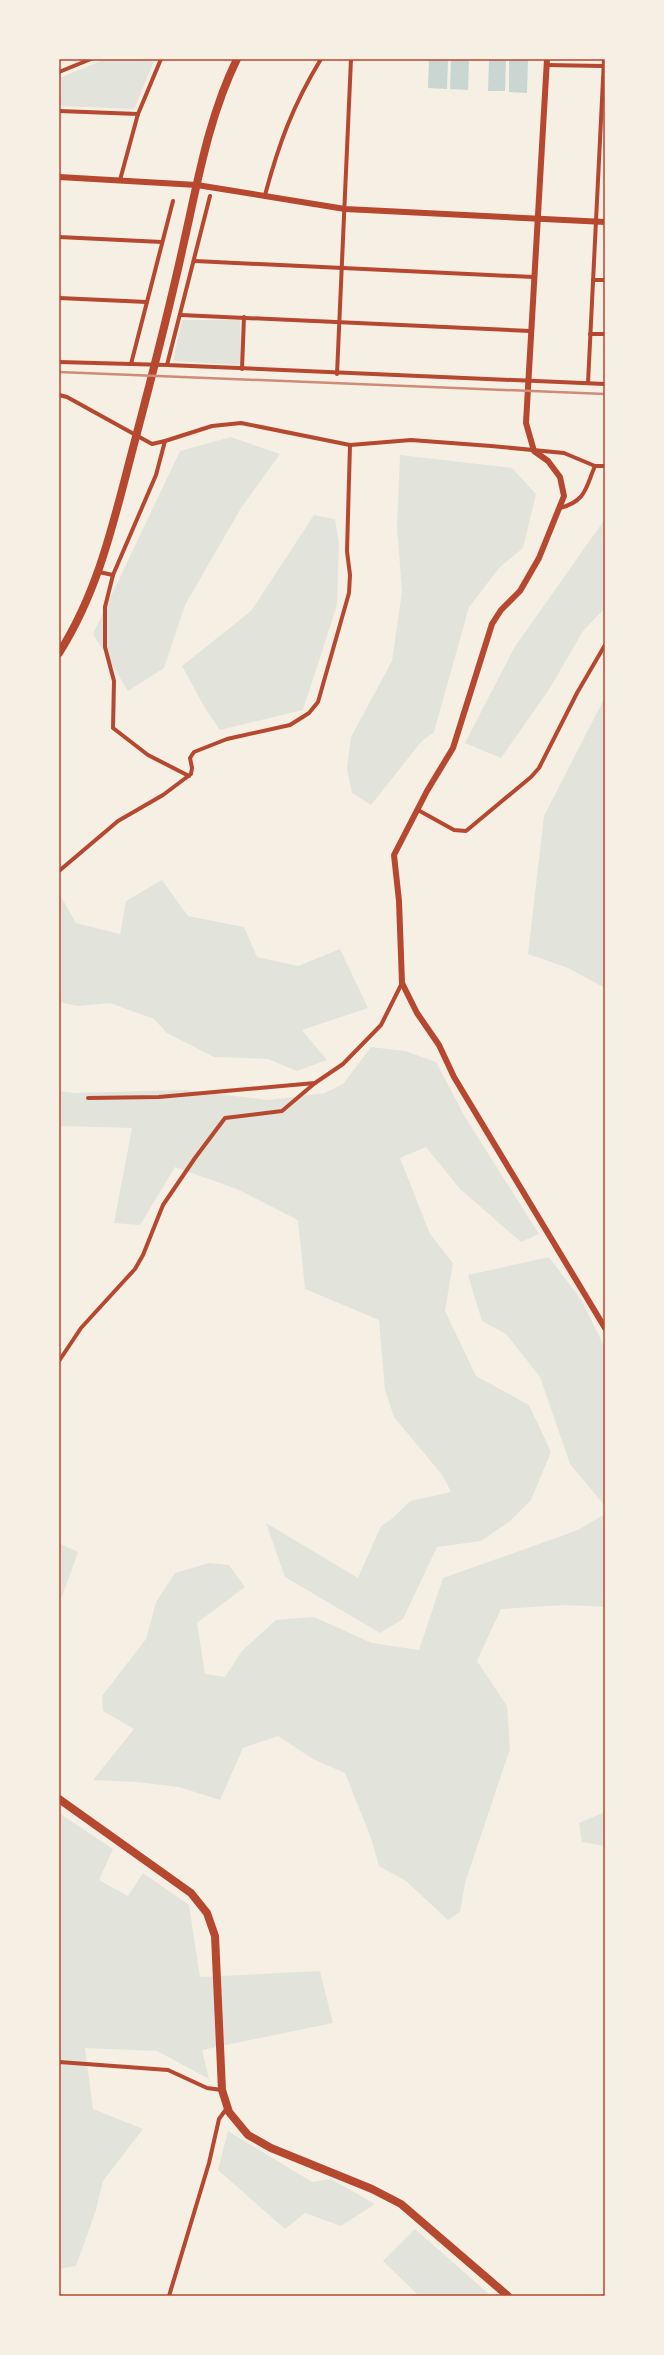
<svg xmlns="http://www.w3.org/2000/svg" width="664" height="2355" font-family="Inter,sans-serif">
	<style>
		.green { fill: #e2e4dc }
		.water { fill: #c9d6d2 }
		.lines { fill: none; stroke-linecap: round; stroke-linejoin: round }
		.minor { stroke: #b5482f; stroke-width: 4 }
		.tertiary { stroke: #b5482f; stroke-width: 6 }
		.primary { stroke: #b5482f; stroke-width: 8 }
		.trunk { stroke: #b5482f; stroke-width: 8 }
		.rail { stroke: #cf8b77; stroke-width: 2.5 }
		.neatline { fill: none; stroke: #b5482f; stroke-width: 1.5 }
	</style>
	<rect width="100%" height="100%" fill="#f6efe4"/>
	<!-- green -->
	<g class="green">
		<path d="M106 59H155L134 109 59 106V78Z"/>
		<path d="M182 320H240L241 362 239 365 173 361Z"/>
		<path d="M231 437 280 454 241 508 185 605 164 668 128 691 93 634 180 451Z"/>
		<path d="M400 455 512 468 536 494 523 548 500 567 469 607 434 732 421 742 371 805 352 793 347 769 351 737 392 661 402 592 397 527Z"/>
		<path d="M314 515 335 519 339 543 337 605 303 710 220 730 205 708 182 666 251 611Z"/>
		<path d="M605 519V608L583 631 550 688 501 758 465 743 514 648Z"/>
		<path d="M605 697V988L568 968 528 954 544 816Z"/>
		<path d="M162 880 188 916 244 927 257 957 298 966 340 949 368 1008 302 1030 327 1060 297 1071 268 1059 214 1057 167 1033 154 1019 110 1003 78 1006 59 1002V893L76 923 120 934 126 901Z"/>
		<path d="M371 1047 405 1051 436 1062 465 1117 539 1234 521 1242 460 1189 426 1147 400 1158 430 1234 453 1263 445 1311 476 1376 529 1405 551 1452 531 1500 510 1521 481 1541 437 1547 403 1619 380 1633 285 1577 266 1523 358 1578 381 1526 393 1518 410 1501 451 1492 443 1476 394 1417 385 1390 379 1320 305 1289 298 1220 237 1189 175 1167 140 1225 114 1223 132 1128 59 1126V1091L74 1093 185 1090 269 1100 325 1093 343 1084Z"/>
		<path d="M549 1257 582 1301 605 1348V1506L570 1464 540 1377 506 1334 482 1321 468 1275Z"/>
		<path d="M605 1514V1607L567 1605 501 1609 477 1661 507 1706 510 1749 465 1883 460 1912 448 1920 406 1881 379 1866 371 1838 345 1773 313 1759 278 1736 243 1748 220 1800 179 1787 137 1782 93 1780 134 1729 103 1711 102 1696 146 1639 156 1602 175 1573 209 1563 229 1565 245 1587 197 1623 205 1674 225 1677 242 1651 276 1620 314 1617 372 1643 419 1650 443 1578 578 1530Z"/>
		<path d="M59 1543 78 1552 59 1605Z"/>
		<path d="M605 1812V1846L582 1842 579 1823Z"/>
		<path d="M59 1813 113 1849 99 1880 128 1896 143 1873 189 1905 200 1977 320 1971 333 2023 202 2050 209 2079 157 2051 85 2048 93 2109 143 2129 103 2181 96 2210 76 2266 59 2269Z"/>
		<path d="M228 2131 312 2182 331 2179 375 2204 341 2226 305 2213 285 2229 218 2170Z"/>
		<path d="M415 2229 491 2296H419L383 2261Z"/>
	</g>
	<!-- water -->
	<g class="water">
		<path d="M429 59H448L447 89 428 88Z"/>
		<path d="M451 59H469L468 90 450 89Z"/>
		<path d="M489 59H506L505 91H488Z"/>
		<path d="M509 59H528L527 93 509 92Z"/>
	</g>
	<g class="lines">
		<!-- minor -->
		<g class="minor">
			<path d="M546 65 603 66"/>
			<path d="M59 72 91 59"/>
			<path d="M59 111 138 114"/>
			<path d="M120 180 138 114 161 59"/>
			<path d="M265 195C279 143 293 105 321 59"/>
			<path d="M210 196 167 365 605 384"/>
			<path d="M59 237 162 242"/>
			<path d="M195 261 533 277"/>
			<path d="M593 280H605"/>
			<path d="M59 298 147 302"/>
			<path d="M181 315 530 331"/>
			<path d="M590 334H605"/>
			<path d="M59 362 167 365"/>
			<path d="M131 364 173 201"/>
			<path d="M242 369 244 317"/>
			<path d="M337 374 351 59"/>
			<path d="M588 383 604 59"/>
			<path d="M59 395 67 397 152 444 165 441 212 426 241 423 350 445 411 440 491 446 564 453 595 466H605"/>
			<path d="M560 508C587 501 586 486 595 466"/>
			<path d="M99 572 113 575 156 475 165 441"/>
			<path d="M113 575 105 607V647L114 681 113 728 148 755 189 776"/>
			<path d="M418 810 454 830 466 831 531 777 539 768 577 693 605 645"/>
			<path d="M59 871 118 821 163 795 191 774 192 768 190 758 194 752 227 739 290 725 309 713 318 702 349 593 350 575 347 551 350 445"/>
			<path d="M88 1098 159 1097 315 1083 343 1064 381 1025 402 983"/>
			<path d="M59 1361 81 1328 135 1269 143 1255 163 1205 195 1158 225 1118 282 1111 315 1083"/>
			<path d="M59 2062 168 2070 207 2088 222 2090"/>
			<path d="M169 2296 209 2163 219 2119 227 2108"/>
		</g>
		<!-- tertiary -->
		<g class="tertiary">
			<path d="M547 59 526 423 534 451 548 461 560 477 564 496 539 558 520 591 501 610 492 624 453 748 427 791 394 855 399 901 402 983 417 1013 439 1045 454 1077 605 1328"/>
			<path d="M59 177 197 185 345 209 605 222"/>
		</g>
		<!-- primary -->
		<path class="primary" d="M59 1799 191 1893 207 1913 215 1936 222 2090 229 2112 248 2135 271 2148 372 2189 401 2204 508 2296"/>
		<!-- trunk -->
		<path class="trunk" d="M59 653C99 590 114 520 133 448 151 380 169 311 184 242 198 180 209 116 237 59"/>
		<!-- rail -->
		<path class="rail" d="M59 372 605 394"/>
	</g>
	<!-- border -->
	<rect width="664" height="2355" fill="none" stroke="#f6efe4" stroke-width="120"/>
	<rect x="60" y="60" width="544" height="2235" class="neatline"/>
</svg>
